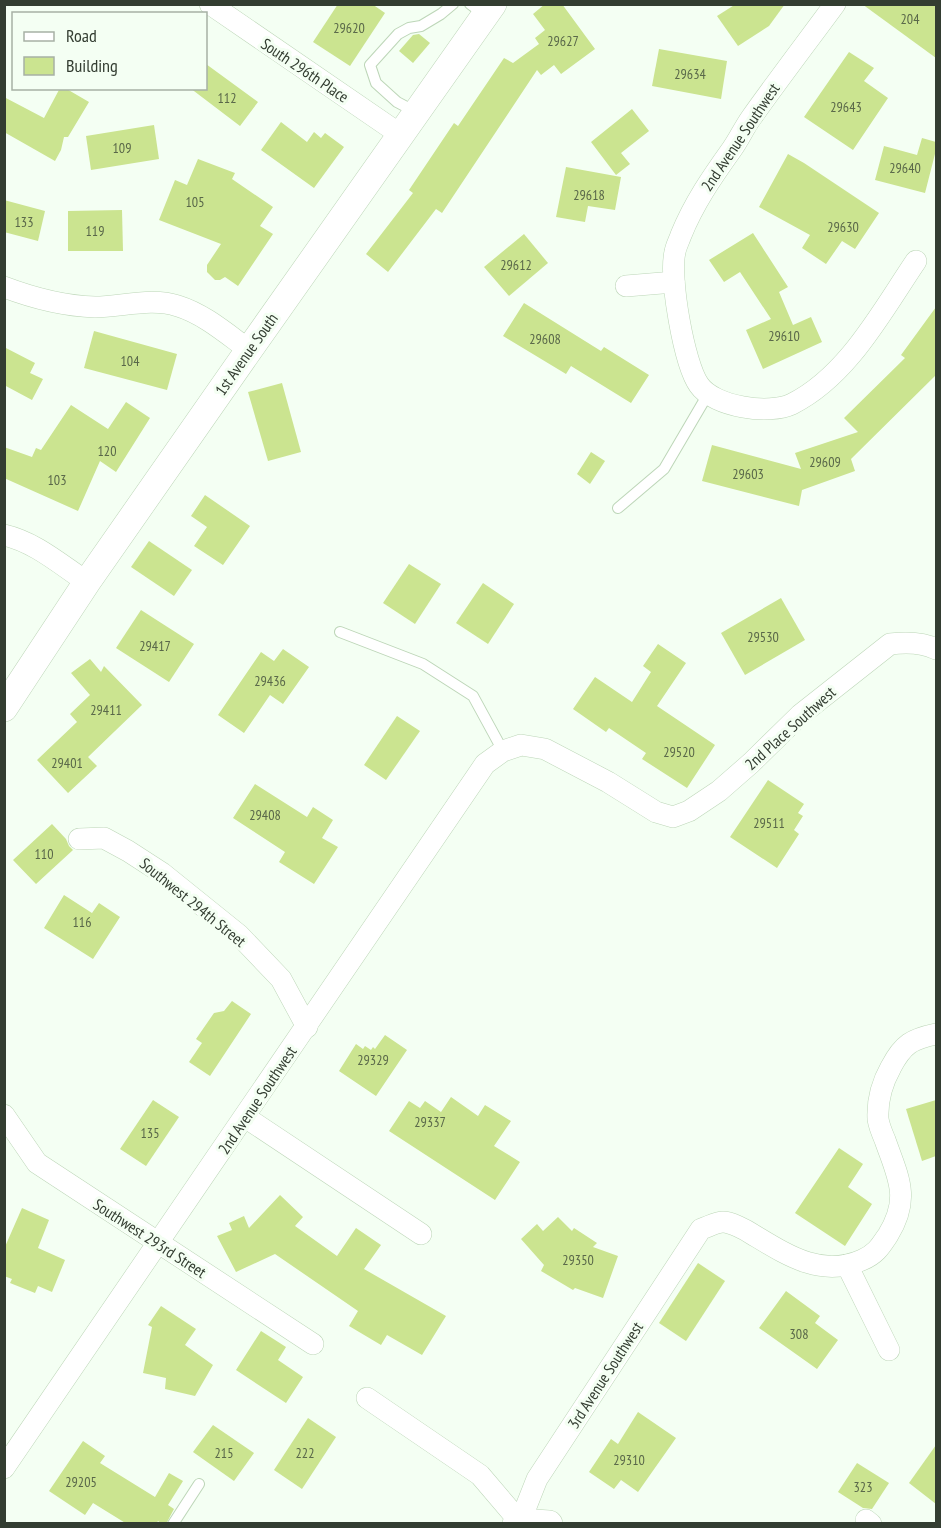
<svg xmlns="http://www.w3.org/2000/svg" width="941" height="1528" font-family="'PT Sans Narrow',sans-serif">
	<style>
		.building { fill: #cbe490 }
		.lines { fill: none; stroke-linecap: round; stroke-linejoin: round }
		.service-casing { stroke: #bdd6b8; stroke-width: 12 }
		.minor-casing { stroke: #bdd6b8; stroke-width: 22 }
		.tertiary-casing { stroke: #bdd6b8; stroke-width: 28 }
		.service { stroke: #fff; stroke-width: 10 }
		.minor { stroke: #fff; stroke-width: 21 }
		.tertiary { stroke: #fff; stroke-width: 27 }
		.labels { text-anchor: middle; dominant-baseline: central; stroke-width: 6; stroke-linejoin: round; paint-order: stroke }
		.number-label { font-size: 14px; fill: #596749 }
		.street-label { font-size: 16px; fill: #333d31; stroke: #f4fff3 }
	</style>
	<rect width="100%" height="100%" fill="#f4fff3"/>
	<!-- building -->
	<g class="building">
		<path d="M338 4H372L385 13 350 66 313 42Z"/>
		<path d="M545 4H562L595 49 561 74 554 65 541 75 537 70 442 213 436 209 388 272 366 254 413 193 409 190 454 123 458 126 504 58 513 63 539 44 535 38 545 30 533 14Z"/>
		<path d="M736 4H785L769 26 738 46 717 16Z"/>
		<path d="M862 4H936V58Z"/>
		<path d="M419 34 430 43 413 63 399 51 413 35Z"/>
		<path d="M659 49 727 61 721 99 652 86Z"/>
		<path d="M849 52 874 68 864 81 888 98 853 150 804 117Z"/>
		<path d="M206 64 258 102 240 126 190 88H206Z"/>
		<path d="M60 88H65L89 102 68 137H64L61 150 55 161 4 132V97L44 118Z"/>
		<path d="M632 109 649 131 621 153 630 164 616 175 591 142Z"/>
		<path d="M281 122 307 142 314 132 321 138 325 133 344 147 314 188 261 150Z"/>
		<path d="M154 125 159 159 91 170 86 136Z"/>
		<path d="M922 138 936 142V150L925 193 875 180 884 146 917 155Z"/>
		<path d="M788 154 804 163 879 213 855 249 842 241 826 264 802 248 810 235 759 207Z"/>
		<path d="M198 159 235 173 232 179 273 207 260 226 273 234 238 286 225 277 220 280H215L207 272V265L221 244 159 220 175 180 187 185Z"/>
		<path d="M566 167 621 177 615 210 588 206 585 222 556 217Z"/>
		<path d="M4 200 45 211 38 241 4 232Z"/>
		<path d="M122 210 123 251H68V211Z"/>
		<path d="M753 233 788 287 779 292 793 325 811 317 822 342 763 369 746 330 771 319 740 272 724 282 709 260Z"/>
		<path d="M524 234 548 263 509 296 484 267Z"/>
		<path d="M524 303 601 351 604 347 649 375 631 403 571 366 566 374 503 336Z"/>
		<path d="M936 307V375L851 459 855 471 802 490 799 506 702 481 712 445 801 469 795 453 858 432 844 418 905 358 901 355Z"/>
		<path d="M94 331 177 354 167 390 84 368Z"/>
		<path d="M4 347 35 363 30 373 43 379 32 400 4 385Z"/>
		<path d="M282 383 301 452 268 461 248 392Z"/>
		<path d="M126 402 150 418 116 472 100 461 78 511 4 478V447L32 457 36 448 41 450 71 405 108 429Z"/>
		<path d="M591 452 605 461 590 484 577 474Z"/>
		<path d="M205 495 250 526 223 565 194 546 207 527 191 516Z"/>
		<path d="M149 541 192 570 174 596 131 567Z"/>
		<path d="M409 564 441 584 415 624 383 603Z"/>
		<path d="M483 583 514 604 488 644 456 623Z"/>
		<path d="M781 598 805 640 745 675 721 633Z"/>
		<path d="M141 610 194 644 169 682 116 648Z"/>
		<path d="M658 644 686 663 657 706 715 745 687 788 642 759 646 753 609 728 606 732 573 709 595 677 632 702 651 672 643 666Z"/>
		<path d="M283 649 309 667 283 704 270 695 244 733 218 715 261 652 274 661Z"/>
		<path d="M90 659 101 672 104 666 142 705 88 757 97 766 68 793 37 760 77 722 70 714 90 695 71 673Z"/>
		<path d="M397 716 420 731 386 780 364 765Z"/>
		<path d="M768 780 804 804 798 813 803 816 794 830 799 834 777 868 730 837Z"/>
		<path d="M255 784 307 817 313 807 333 820 322 838 338 847 314 884 279 862 285 852 233 818Z"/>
		<path d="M52 824 66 839 69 846 73 850 36 884 13 860Z"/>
		<path d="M64 895 92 913 99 903 120 917 93 959 44 928Z"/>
		<path d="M232 1001 251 1014 210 1076 189 1062 202 1043 196 1039 214 1013 224 1011Z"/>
		<path d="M385 1035 407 1050 376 1096 339 1071 356 1044 363 1049 365 1046 371 1050 373 1047 375 1049Z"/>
		<path d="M451 1097 478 1116 485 1105 511 1121 494 1146 520 1162 495 1200 389 1131 409 1101 420 1108 425 1101 441 1112Z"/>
		<path d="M153 1100 179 1117 146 1166 120 1149Z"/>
		<path d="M936 1100V1156L922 1161 906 1109Z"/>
		<path d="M839 1148 863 1164 848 1187 872 1204 845 1246 795 1213Z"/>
		<path d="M280 1195 303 1217 295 1226 337 1256 356 1228 381 1245 364 1269 446 1316 422 1355 387 1335 381 1345 349 1326 358 1311 275 1254 236 1272 217 1236 232 1230 229 1223 244 1216 249 1228Z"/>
		<path d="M22 1208 49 1220 38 1248 65 1260 52 1292 38 1286 35 1293 10 1283 12 1279 4 1276V1249Z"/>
		<path d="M558 1217 572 1231 574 1228 597 1243 593 1247 618 1256 603 1298 575 1288 573 1290 541 1271 544 1265 521 1239 537 1224 543 1231Z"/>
		<path d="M698 1263 725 1281 686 1341 659 1323Z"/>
		<path d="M786 1291 820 1316 815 1323 838 1340 817 1369 759 1328Z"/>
		<path d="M161 1306 196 1329 185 1345 213 1365 195 1396 165 1389 166 1378 143 1373 152 1327 148 1325Z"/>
		<path d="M261 1331 286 1347 278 1360 303 1377 286 1403 236 1370Z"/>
		<path d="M638 1412 676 1438 638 1492 621 1480 614 1489 589 1472 611 1439 618 1444Z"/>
		<path d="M308 1418 336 1437 302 1489 274 1470Z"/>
		<path d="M213 1425 254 1453 234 1481 193 1452Z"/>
		<path d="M83 1441 105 1456 100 1463 155 1497 169 1473 183 1481 168 1505 174 1509 166 1524H162L158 1521 156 1524H127L93 1503 85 1515 49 1491Z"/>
		<path d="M936 1445V1504L909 1483Z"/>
		<path d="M857 1463 889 1483 872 1509 863 1508 838 1492Z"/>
	</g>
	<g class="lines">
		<defs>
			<g id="service">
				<path d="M470 4 485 15"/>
				<path d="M416 112 397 102 376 83 370 65 398 34 409 28 421 26 441 14 453 4"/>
				<path d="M618 508 664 469 708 394"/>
				<path d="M340 632 423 664 473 696 503 751"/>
				<path d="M173 1524 199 1484"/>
			</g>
			<g id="minor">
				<path d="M210 4 401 135"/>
				<path d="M835 4C807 42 778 80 751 118 744 128 739 139 732 149 712 177 694 203 681 235 679 241 676 246 675 252 669 277 684 364 699 385 714 407 769 415 792 404 848 376 882 311 916 261"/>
				<path d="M626 286 674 282"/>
				<path d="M4 287C33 298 64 306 95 307 122 307 151 297 178 306 204 314 227 334 249 350"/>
				<path d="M4 535C35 542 61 565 87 582"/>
				<path d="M79 839 104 838 128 851 162 873 239 935 281 979 307 1027"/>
				<path d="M4 1115 37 1163 313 1344"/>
				<path d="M245 1117 421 1234"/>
				<path d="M847 1265 889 1350"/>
				<path d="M367 1398 480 1475 520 1522 537 1479 701 1229C708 1227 716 1222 723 1222 731 1222 746 1230 752 1234 787 1255 821 1278 862 1260 876 1254 880 1247 888 1235 911 1198 898 1177 885 1140 882 1133 879 1126 878 1119 877 1099 882 1083 891 1067 903 1044 912 1039 936 1034"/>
				<path d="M4 1468 485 764 503 751 521 745 545 749 608 782 656 812 673 817 689 811 719 791 751 763 800 715 890 644C906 642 922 642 936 649"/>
				<path d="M866 1520 871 1524"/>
			</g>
			<g id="tertiary">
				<path d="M4 708 87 582 249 350 493 4"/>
				<path d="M516 1524 520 1522 549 1524"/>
			</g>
		</defs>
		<!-- service casing -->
		<use href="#service" class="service-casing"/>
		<!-- minor casing -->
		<use href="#minor" class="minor-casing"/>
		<!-- tertiary casing -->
		<use href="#tertiary" class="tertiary-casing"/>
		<!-- service -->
		<use href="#service" class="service"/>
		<!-- minor -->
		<use href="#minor" class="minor"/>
		<!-- tertiary -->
		<use href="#tertiary" class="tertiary"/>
	</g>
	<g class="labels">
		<!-- number labels -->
		<g class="number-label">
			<text x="910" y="19">204</text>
			<text x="349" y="28">29620</text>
			<text x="563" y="41">29627</text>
			<text x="690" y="74">29634</text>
			<text x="227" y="98">112</text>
			<text x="846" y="107">29643</text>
			<text x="122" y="148">109</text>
			<text x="905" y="168">29640</text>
			<text x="589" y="195">29618</text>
			<text x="195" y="202">105</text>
			<text x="24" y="222">133</text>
			<text x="843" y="227">29630</text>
			<text x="95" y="231">119</text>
			<text x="516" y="265">29612</text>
			<text x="784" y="336">29610</text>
			<text x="545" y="339">29608</text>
			<text x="130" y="361">104</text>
			<text x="107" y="451">120</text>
			<text x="825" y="462">29609</text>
			<text x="748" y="474">29603</text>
			<text x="57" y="480">103</text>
			<text x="763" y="637">29530</text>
			<text x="155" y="646">29417</text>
			<text x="270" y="681">29436</text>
			<text x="106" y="710">29411</text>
			<text x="679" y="752">29520</text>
			<text x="67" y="763">29401</text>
			<text x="265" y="815">29408</text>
			<text x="769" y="823">29511</text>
			<text x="44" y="854">110</text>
			<text x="82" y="922">116</text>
			<text x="373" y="1060">29329</text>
			<text x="430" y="1122">29337</text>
			<text x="150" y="1133">135</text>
			<text x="578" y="1260">29350</text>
			<text x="799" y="1334">308</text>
			<text x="224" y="1453">215</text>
			<text x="305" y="1453">222</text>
			<text x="629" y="1460">29310</text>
			<text x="81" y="1482">29205</text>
			<text x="863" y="1487">323</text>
		</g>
		<!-- street labels -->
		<g class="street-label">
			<text transform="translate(305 70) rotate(34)">South 296th Place</text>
			<text transform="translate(740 137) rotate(-56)">2nd Avenue Southwest</text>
			<text transform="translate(246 354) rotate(-55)">1st Avenue South</text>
			<text transform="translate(790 728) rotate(-42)">2nd Place Southwest</text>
			<text transform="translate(193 902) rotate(39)">Southwest 294th Street</text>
			<text transform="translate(257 1100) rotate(-56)">2nd Avenue Southwest</text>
			<text transform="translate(150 1238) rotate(33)">Southwest 293rd Street</text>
			<text transform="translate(605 1375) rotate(-57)">3rd Avenue Southwest</text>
		</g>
	</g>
	<!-- border -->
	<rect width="941" height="1528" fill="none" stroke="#333d31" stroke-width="12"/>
	<!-- legend -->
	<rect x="12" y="12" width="195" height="78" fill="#f4fff3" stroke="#a7b1a5" stroke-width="1.5"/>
	<rect x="24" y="32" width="30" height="9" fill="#ffffff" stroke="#a7b1a5" stroke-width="1.5"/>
	<text x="66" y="42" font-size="18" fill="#333d31">Road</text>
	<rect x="24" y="57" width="30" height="18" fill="#cbe490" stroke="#a7b1a5" stroke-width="1.5"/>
	<text x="66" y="72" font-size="18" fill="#333d31">Building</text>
</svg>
